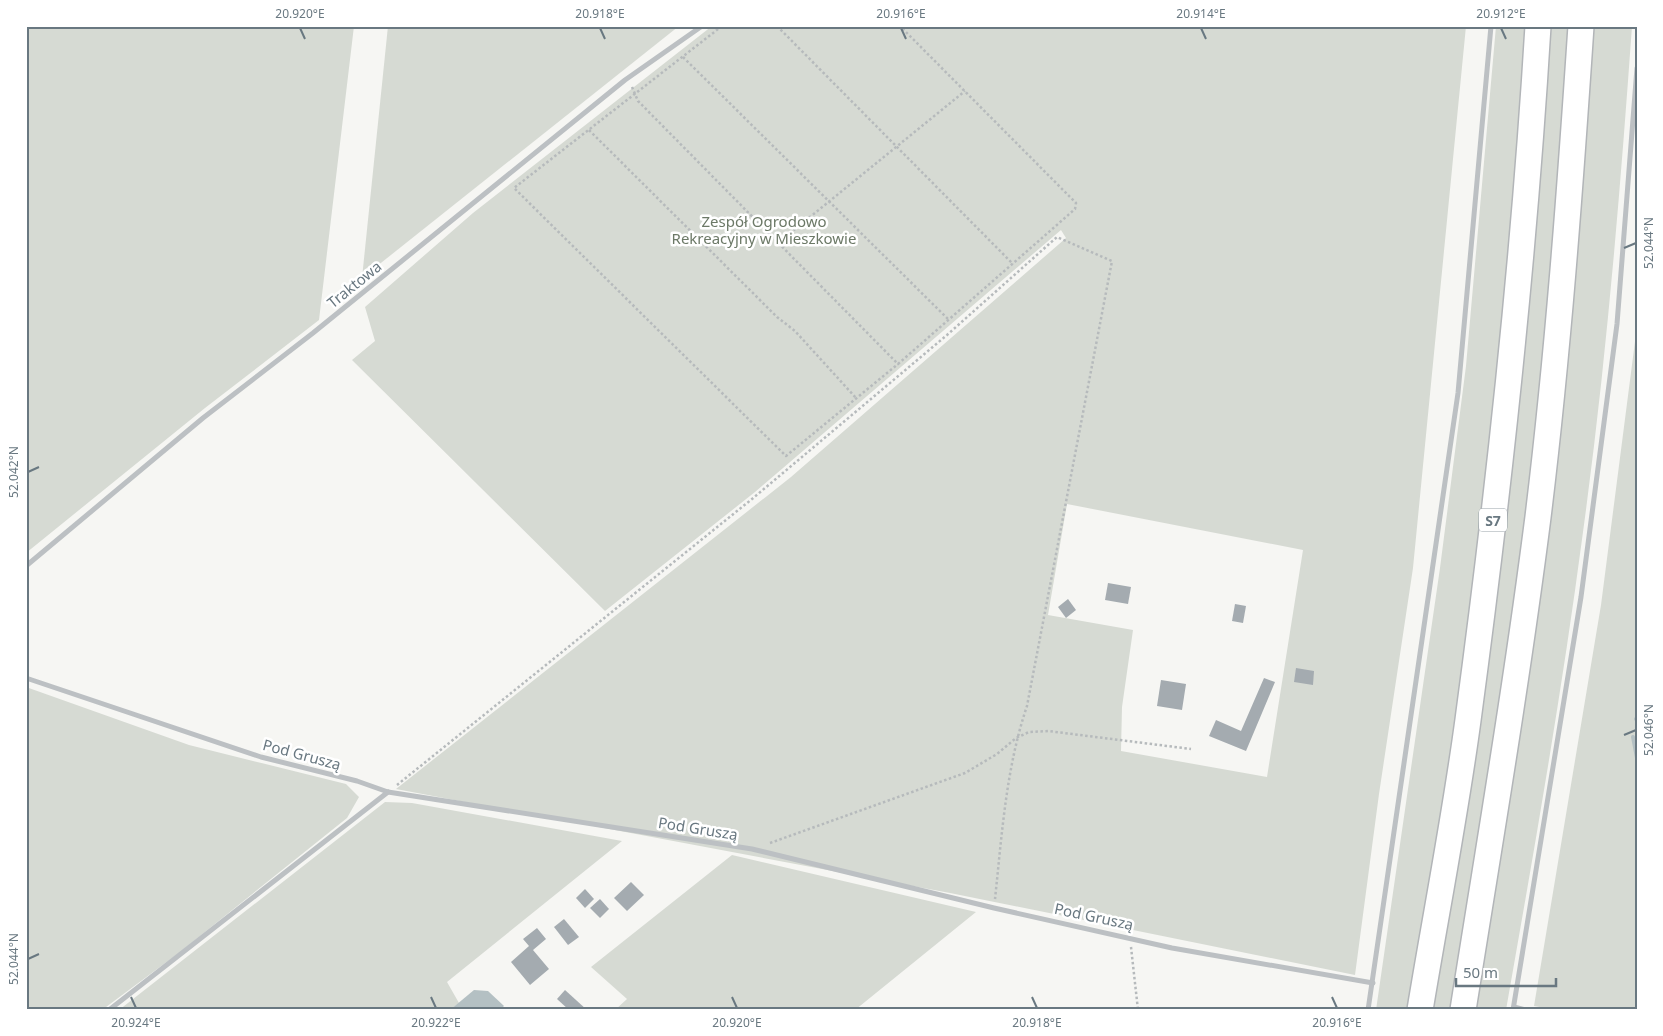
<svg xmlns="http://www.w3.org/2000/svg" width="1663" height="1036" font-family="'Noto Sans',sans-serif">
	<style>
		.green { fill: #d6dad3; fill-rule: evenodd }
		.water { fill: #b4c0c3 }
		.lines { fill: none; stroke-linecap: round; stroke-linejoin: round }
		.stream { stroke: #b4c0c3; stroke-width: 4 }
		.building { fill: #a4abb0 }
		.highway-casing { stroke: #b2b5b8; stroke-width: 28 }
		.path { stroke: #b6babc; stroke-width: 2.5; stroke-dasharray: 2.5 2.5; stroke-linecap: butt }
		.street { stroke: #bcc0c3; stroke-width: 5 }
		.highway { stroke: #fff; stroke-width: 25 }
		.ticks { fill: none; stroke: #697881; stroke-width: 2 }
		.labels { text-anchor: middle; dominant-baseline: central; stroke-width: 5; stroke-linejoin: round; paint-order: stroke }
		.shield { fill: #fff; stroke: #96a0a7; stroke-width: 1 }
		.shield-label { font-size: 14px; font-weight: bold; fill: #697881 }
		.park-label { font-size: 15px; fill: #6c7967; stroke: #fff }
		.street-label { font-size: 15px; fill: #697881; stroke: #fff }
		.neatline { fill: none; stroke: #697881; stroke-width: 2 }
		.ticks-label { font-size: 12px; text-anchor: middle; fill: #697881 }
	</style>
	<rect width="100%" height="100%" fill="#f6f6f3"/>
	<!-- green -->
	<g class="green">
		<path d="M26 26H354L319 320 205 408 26 553Z"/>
		<path d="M388 26H679L362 278Z"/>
		<path d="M712 26H1466L1413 568 1379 794 1355 975 950 893 396 789 791 477 1066 238 1061 230 755 492 605 611 352 360 375 341 365 307 473 213ZM1067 504 1303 550 1267 777 1121 751 1122 707 1133 630 1048 615Z"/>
		<path d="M1496 26H1530C1515 207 1499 387 1476 566 1457 715 1433 862 1409 1010H1376L1440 568 1466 366Z"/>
		<path d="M1550 26H1572C1558 187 1545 347 1526 507 1506 675 1478 842 1452 1010H1430Z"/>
		<path d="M1592 26H1632C1620 195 1606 364 1583 532 1562 692 1534 851 1506 1010H1472Z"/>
		<path d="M1637 326V1010H1556L1534 1006 1601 605Z"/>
		<path d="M26 687 189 745 346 784 359 797 347 818 180 952 102 1010H26Z"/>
		<path d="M385 802 412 803 622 841 447 982 459 1003 450 1010H119Z"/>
		<path d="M732 855 976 912 855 1010H615L627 999 591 967Z"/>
	</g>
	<!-- water -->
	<path class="water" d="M474 990 488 991 504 1006 500 1010H450Z"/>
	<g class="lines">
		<!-- stream -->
		<g class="stream">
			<path d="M1636 719H1637"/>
			<path d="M1633 737 1637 758"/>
		</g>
	</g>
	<!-- building -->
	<g class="building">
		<path d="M1108 583 1131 587 1128 604 1105 600Z"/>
		<path d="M1068 599 1076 610 1066 618 1058 607Z"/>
		<path d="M1235 604 1246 606 1243 623 1232 621Z"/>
		<path d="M1296 668 1314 671 1313 685 1294 682Z"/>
		<path d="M1264 678 1275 682 1246 751 1209 736 1216 720 1241 731Z"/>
		<path d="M1161 680 1186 684 1182 710 1157 706Z"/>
		<path d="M631 882 644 895 627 911 614 898Z"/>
		<path d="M585 889 594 899 585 908 576 898Z"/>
		<path d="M600 899 609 909 600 918 590 908Z"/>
		<path d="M564 919 579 937 568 945 554 927Z"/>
		<path d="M537 928 546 939 533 950 549 969 530 985 511 962 529 946 523 939Z"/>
		<path d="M565 990 587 1010H569L557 999Z"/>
	</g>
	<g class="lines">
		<defs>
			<g id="highway">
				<path d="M1420 1010C1436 913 1455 817 1468 720 1499 490 1524 258 1538 26"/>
				<path d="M1463 1010C1489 846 1517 682 1538 517 1558 354 1570 190 1581 26"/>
			</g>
		</defs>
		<!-- highway casing -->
		<use href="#highway" class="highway-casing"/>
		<!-- path -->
		<g class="path">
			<path d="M722 26 514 188 786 456 898 364"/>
			<path d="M777 26 1013 264"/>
			<path d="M683 57 949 320"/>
			<path d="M632 87 638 101 898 364 1050 231 1075 209 1076 203 900 26"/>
			<path d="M589 130 777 317 795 331 856 398"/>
			<path d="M778 243 965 91"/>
			<path d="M397 785 752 499 947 335 1057 237 1112 261 1027 706C1006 768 1002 834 995 899"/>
			<path d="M770 843 965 773 997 754 1016 738 1029 732 1048 731 1191 749"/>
			<path d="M1131 947 1138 1010"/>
		</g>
		<!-- street -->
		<g class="street">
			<path d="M26 566 203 418 313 333 625 80 702 26"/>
			<path d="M26 678 261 757 357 781 388 792 752 849 994 908 1172 948 1373 983"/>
			<path d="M1514 1007 1526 1010"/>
			<path d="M109 1010 388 792"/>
			<path d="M1368 1010 1458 393 1491 26"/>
			<path d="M1513 1010 1581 597 1617 324 1637 68"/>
		</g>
		<!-- highway -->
		<use href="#highway" class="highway"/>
	</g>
	<!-- ticks -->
	<path class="ticks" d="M300 28 305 39M600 28 605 39M901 28 906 39M1201 28 1206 39M1501 28 1506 39M1624 248 1636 243M28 472 39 467M1624 735 1636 730M28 959 39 954M131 997 136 1008M431 997 436 1008M732 997 737 1008M1032 997 1037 1008M1332 997 1337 1008"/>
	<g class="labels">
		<!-- shield labels -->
		<rect class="shield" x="1479" y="508.5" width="28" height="23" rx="4"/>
		<g class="shield-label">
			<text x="1493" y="520">S7</text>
		</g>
		<!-- park labels -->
		<g class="park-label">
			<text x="764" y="221">Zespół Ogrodowo<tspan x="764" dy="17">Rekreacyjny w Mieszkowie</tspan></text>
		</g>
		<!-- street labels -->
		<g class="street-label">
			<text transform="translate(354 284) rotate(-39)">Traktowa</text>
			<text transform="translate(302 754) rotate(15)">Pod Gruszą</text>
			<text transform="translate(698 828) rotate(9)">Pod Gruszą</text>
			<text transform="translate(1094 916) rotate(12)">Pod Gruszą</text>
		</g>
	</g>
	<!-- border -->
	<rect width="1663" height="1036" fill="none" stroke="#ffffff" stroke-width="55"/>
	<!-- scale -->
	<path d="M1456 978v8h100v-8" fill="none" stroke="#697881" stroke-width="2.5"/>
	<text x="1463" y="978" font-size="15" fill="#697881" stroke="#ffffff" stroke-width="4" paint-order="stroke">50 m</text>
	<rect x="28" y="28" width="1608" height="980" class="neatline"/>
	<g class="ticks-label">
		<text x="300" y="18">20.920°E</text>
		<text x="600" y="18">20.918°E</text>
		<text x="901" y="18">20.916°E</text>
		<text x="1201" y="18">20.914°E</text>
		<text x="1501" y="18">20.912°E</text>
		<text transform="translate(1649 243) rotate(-90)" y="4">52.044°N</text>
		<text transform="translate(14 472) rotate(-90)" y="4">52.042°N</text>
		<text transform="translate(1649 730) rotate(-90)" y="4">52.046°N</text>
		<text transform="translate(14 959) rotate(-90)" y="4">52.044°N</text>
		<text x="136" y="1027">20.924°E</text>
		<text x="436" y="1027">20.922°E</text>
		<text x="737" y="1027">20.920°E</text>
		<text x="1037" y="1027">20.918°E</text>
		<text x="1337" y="1027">20.916°E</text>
	</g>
</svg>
